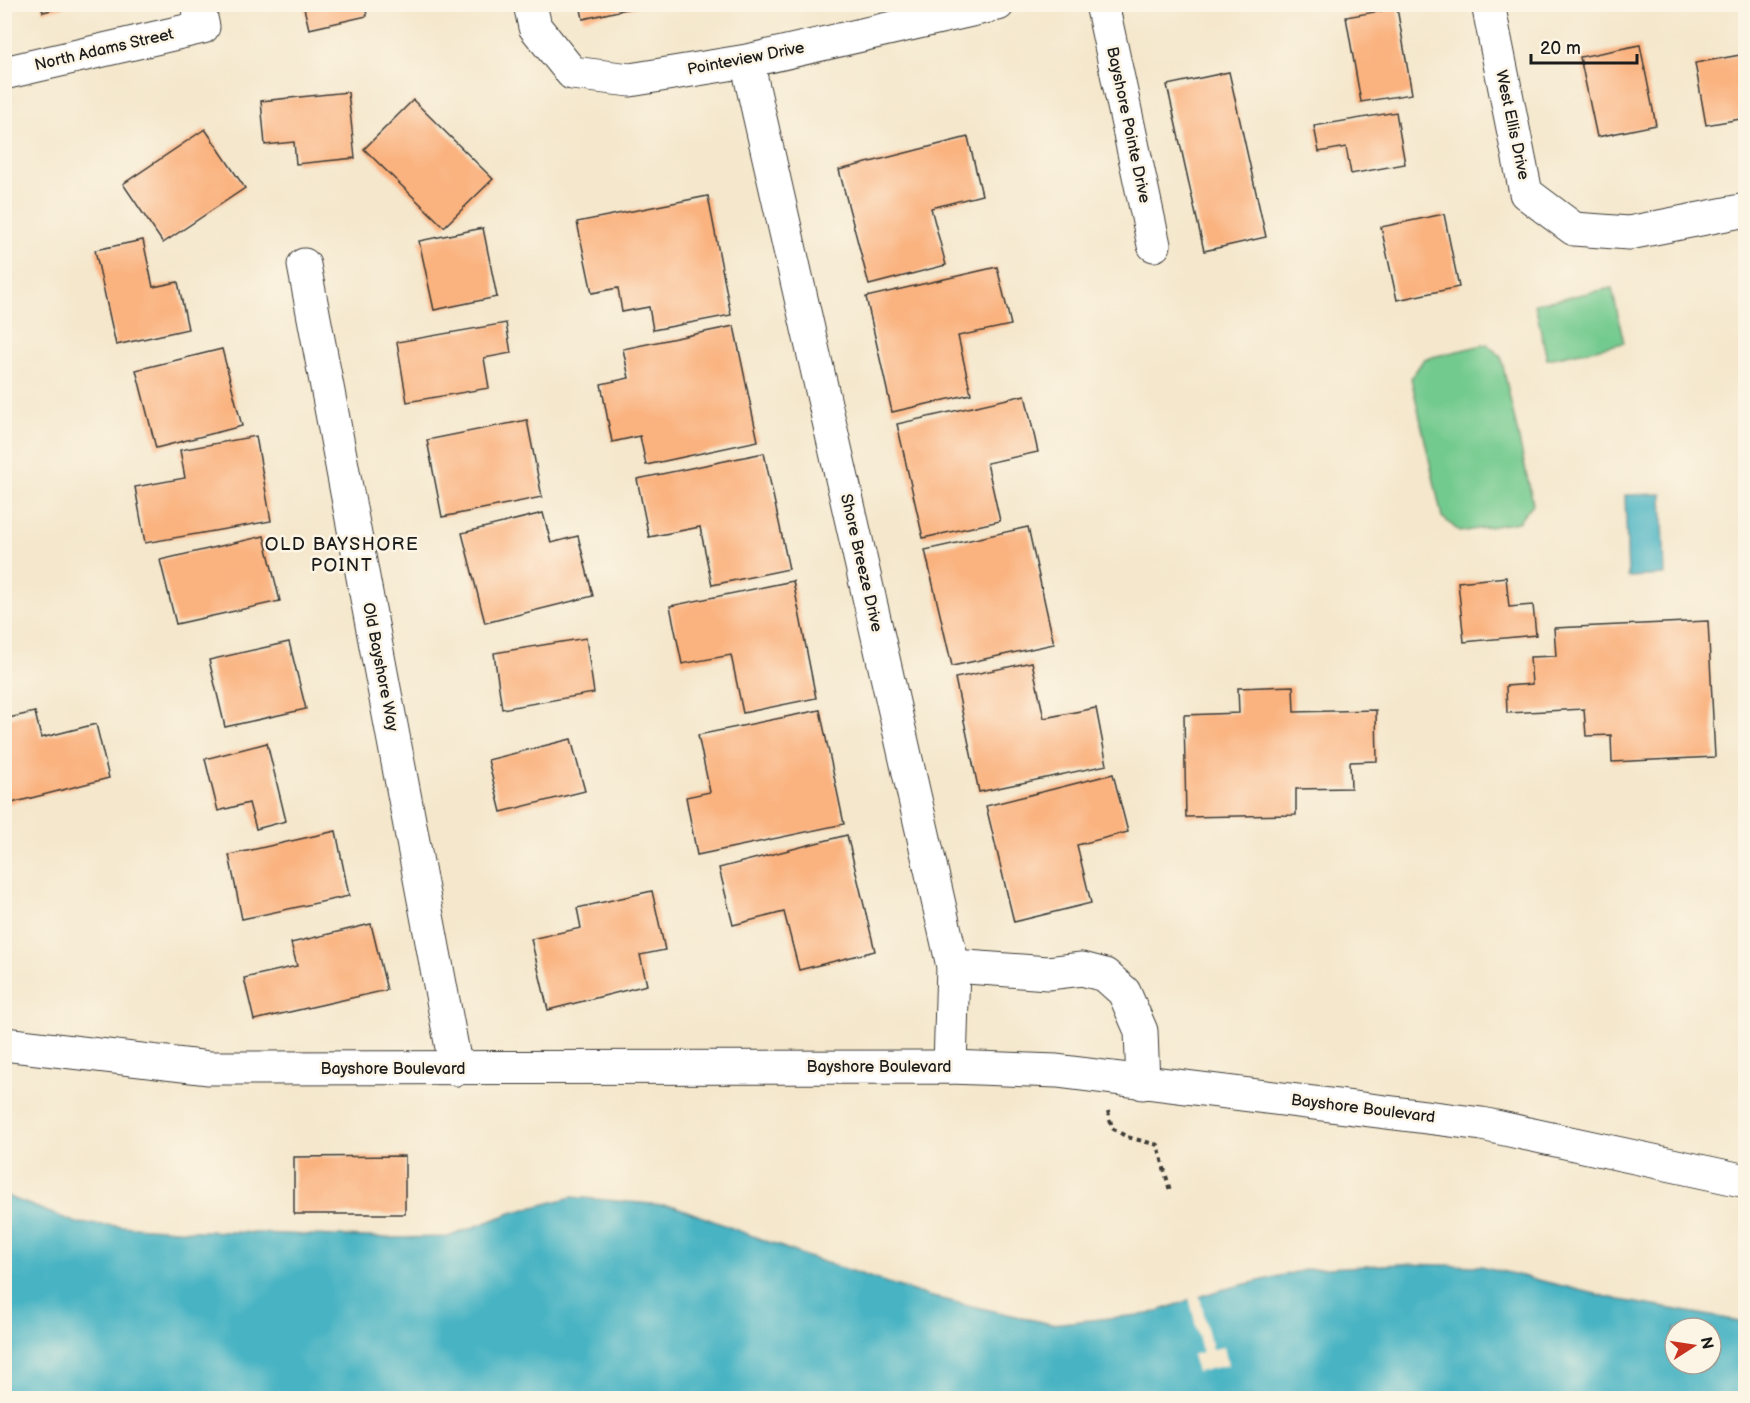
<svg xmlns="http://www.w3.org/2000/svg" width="1750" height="1403" font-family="'Balsamiq Sans',sans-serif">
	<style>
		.green { fill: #73ca8f; stroke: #487356; stroke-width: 1.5 }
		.water { fill: #46b3c3; stroke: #316870; stroke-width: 1.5; fill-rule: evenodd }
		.pier { fill: #f4e7cc }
		.building { fill: #fab27f }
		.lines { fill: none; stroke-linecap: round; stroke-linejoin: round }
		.minor-casing { stroke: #3c3a36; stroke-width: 35 }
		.path { stroke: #3c3a36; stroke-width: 4; stroke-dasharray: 4.5 4.5; stroke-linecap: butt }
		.minor { stroke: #fff; stroke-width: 33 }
		.labels { text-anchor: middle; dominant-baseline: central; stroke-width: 5; stroke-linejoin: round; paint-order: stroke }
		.street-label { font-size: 16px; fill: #1c1c1c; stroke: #fcf5e5 }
		.neighbourhood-label { font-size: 18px; letter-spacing: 1.5px; fill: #1c1c1c; stroke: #fcf5e5 }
	</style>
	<rect width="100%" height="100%" fill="#fcf5e5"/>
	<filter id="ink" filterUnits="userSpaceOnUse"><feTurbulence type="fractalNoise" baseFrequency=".0167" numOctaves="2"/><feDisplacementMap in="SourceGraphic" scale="12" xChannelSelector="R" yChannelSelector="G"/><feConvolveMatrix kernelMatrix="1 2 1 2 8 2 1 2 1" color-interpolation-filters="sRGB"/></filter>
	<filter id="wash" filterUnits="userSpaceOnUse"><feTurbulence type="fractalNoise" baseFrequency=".008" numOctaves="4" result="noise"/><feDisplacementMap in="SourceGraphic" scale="24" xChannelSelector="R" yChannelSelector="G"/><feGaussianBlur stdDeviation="1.35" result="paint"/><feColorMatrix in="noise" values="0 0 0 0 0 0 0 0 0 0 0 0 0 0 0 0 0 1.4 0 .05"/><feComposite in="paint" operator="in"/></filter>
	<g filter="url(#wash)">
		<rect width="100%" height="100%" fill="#f4e7cc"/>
		<!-- green -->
		<g class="green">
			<path d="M1612 288 1624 343 1547 359 1535 304Z"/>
			<path d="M1487 344 1501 357 1533 504 1518 522 1460 532 1442 517 1411 378 1424 359Z"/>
		</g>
		<!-- water -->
		<g class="water">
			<path d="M1662 494 1665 575 1628 577 1625 495Z"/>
			<path d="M4 1192 9 1197 77 1223 176 1230 392 1238 448 1237 511 1213 572 1197 674 1206 808 1257 928 1296 1051 1324 1149 1314 1217 1291 1309 1269 1401 1264 1481 1266 1620 1300 1745 1322V1398H5ZM1675 1328H1711V1364H1675Z"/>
		</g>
		<!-- pier -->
		<path class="pier" d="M1199 1293 1212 1349 1224 1347 1228 1365 1197 1372 1192 1355 1202 1352 1189 1297Z"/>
		<g id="blocks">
			<!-- building -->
			<g class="building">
				<path d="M41 4H72V5L43 12Z"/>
				<path d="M303 4H365L367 16 309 29Z"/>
				<path d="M580 4H645V5L583 19Z"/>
				<path d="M1397 8 1412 94 1361 102 1346 17Z"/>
				<path d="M1640 45 1656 125 1597 137 1580 57Z"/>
				<path d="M1746 54V118L1706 125 1695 63Z"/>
				<path d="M1229 72 1266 237 1204 251 1167 85Z"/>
				<path d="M348 92 355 158 296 164 294 142 265 145 261 101Z"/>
				<path d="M413 100 493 179 444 227 364 149Z"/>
				<path d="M1396 112 1405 164 1351 174 1346 147 1319 152 1314 126Z"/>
				<path d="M205 129 245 188 163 243 123 184Z"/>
				<path d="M968 137 982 195 931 208 946 265 869 285 839 170Z"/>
				<path d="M708 196 731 315 653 330 649 307 622 312 618 288 592 293 577 222Z"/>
				<path d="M1444 214 1459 287 1397 300 1381 227Z"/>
				<path d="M483 228 497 297 434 310 419 241Z"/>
				<path d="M143 240 153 287 178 282 188 329 116 345 95 250Z"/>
				<path d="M997 267 1011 325 958 336 971 394 892 412 866 297Z"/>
				<path d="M506 323 511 353 484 358 489 388 407 402 397 342Z"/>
				<path d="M734 326 758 441 646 465 640 436 612 442 601 384 629 378 623 349Z"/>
				<path d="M222 349 242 426 156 448 136 370Z"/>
				<path d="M1025 395 1038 452 987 463 1000 521 923 538 897 424Z"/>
				<path d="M527 420 542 497 442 517 427 440Z"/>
				<path d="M256 436 271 521 145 543 135 487 185 478 180 450Z"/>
				<path d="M764 453 789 569 712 585 700 527 649 537 637 479Z"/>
				<path d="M543 513 551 543 578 536 593 596 485 623 462 533Z"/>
				<path d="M1028 527 1054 644 952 666 925 550Z"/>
				<path d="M264 536 280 601 176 624 160 560Z"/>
				<path d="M1506 577 1509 607 1533 605 1536 635 1464 642 1458 582Z"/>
				<path d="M793 581 816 698 743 713 731 655 682 664 670 606Z"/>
				<path d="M1708 621 1715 757 1612 762 1611 735 1586 736 1584 709 1507 713 1506 686 1532 684 1530 657 1556 656 1554 628Z"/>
				<path d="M586 638 594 693 502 709 494 653Z"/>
				<path d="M289 642 306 709 225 727 209 660Z"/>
				<path d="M1032 662 1044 718 1096 708 1107 765 979 792 955 678Z"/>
				<path d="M1293 686 1294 712 1376 710 1377 761 1350 762 1351 788 1296 789V815L1186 817 1184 715 1239 713 1238 688Z"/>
				<path d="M820 710 844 824 697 855 686 797 710 792 698 735Z"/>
				<path d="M35 712 41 738 96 724 109 778 4 805V719Z"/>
				<path d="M571 739 585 791 501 812 488 760Z"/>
				<path d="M267 743 286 821 256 829 249 803 218 811 205 759Z"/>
				<path d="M1113 774 1128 832 1077 845 1091 903 1014 922 986 806Z"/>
				<path d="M336 831 349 896 242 919 229 855Z"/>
				<path d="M847 835 875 951 799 970 784 912 733 925 719 868Z"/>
				<path d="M652 891 665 950 640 955 647 985 548 1010 531 939 581 928 577 908Z"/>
				<path d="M371 924 387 990 254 1020 244 978 297 966 291 943Z"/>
				<path d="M405 1156V1214H294V1157Z"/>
			</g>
		</g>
	</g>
	<g filter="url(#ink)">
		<use href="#blocks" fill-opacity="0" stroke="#3c3a36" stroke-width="1.5"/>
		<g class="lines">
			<defs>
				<g id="minor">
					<path d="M530 4 535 27 572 73 630 80 747 61 998 4"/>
					<path d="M1102 4 1154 245"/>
					<path d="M1488 4 1526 193 1574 229 1629 233 1746 210"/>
					<path d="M747 61 953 966 950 1067"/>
					<path d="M4 73 203 27 198 4"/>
					<path d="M304 265 456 1069"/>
					<path d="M953 966 1048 973 1082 969 1105 975 1124 992 1141 1031 1143 1083"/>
					<path d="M4 1044 209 1068 950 1067 1057 1071 1482 1124 1746 1181"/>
				</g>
			</defs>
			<!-- minor casing -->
			<use href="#minor" class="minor-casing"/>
			<!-- path -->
			<path class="path" d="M1108 1111 1112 1128 1127 1137 1158 1145 1170 1191"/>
			<!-- minor -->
			<use href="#minor" class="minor"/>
		</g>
	</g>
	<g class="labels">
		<!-- street labels -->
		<g class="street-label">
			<text transform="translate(104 50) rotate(-13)">North Adams Street</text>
			<text transform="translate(746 59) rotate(-11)">Pointeview Drive</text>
			<text transform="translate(1128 125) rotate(78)">Bayshore Pointe Drive</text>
			<text transform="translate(1512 125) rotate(78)">West Ellis Drive</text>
			<text transform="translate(861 563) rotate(77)">Shore Breeze Drive</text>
			<text transform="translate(380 667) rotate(79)">Old Bayshore Way</text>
			<text x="879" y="1067">Bayshore Boulevard</text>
			<text x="393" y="1069">Bayshore Boulevard</text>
			<text transform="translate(1363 1109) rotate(7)">Bayshore Boulevard</text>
		</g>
		<!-- neighbourhood labels -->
		<g class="neighbourhood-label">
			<text x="342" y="544">OLD BAYSHORE<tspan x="342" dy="21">POINT</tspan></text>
		</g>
	</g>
	<!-- margin -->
	<rect width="1750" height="1403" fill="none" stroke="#fcf5e5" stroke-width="24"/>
	<!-- north arrow -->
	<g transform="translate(1693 1346) rotate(78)"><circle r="28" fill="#fcf5e5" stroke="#a29e95" stroke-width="1.5"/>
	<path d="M0-4.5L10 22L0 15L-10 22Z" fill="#c8321e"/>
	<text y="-9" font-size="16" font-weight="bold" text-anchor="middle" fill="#1c1c1c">N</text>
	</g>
	<!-- scale -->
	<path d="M1531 54v9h106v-9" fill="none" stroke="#1c1c1c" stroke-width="3"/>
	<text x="1540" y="54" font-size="18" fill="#1c1c1c" stroke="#fcf5e5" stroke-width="4.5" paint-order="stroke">20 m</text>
</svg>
